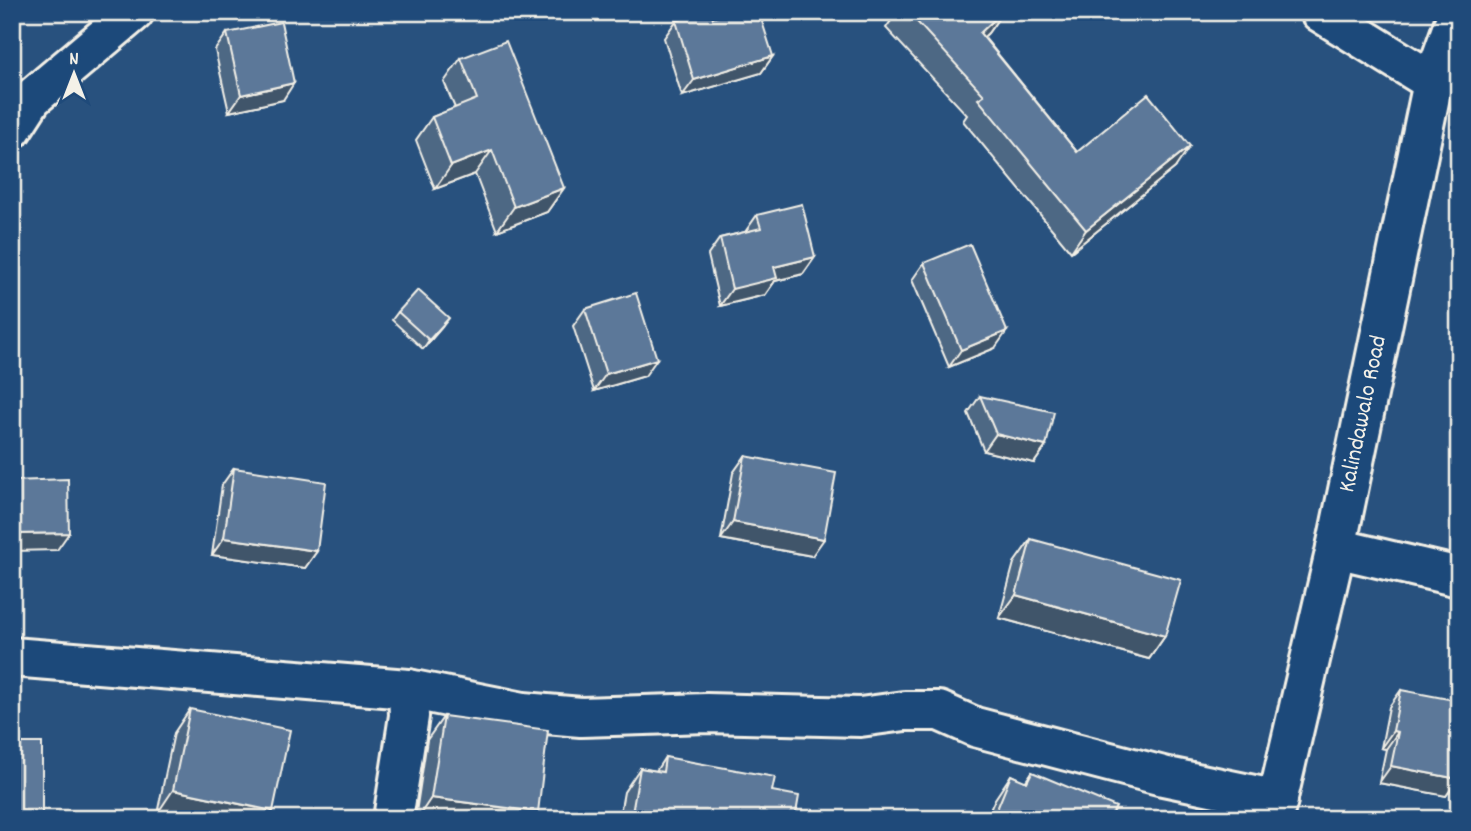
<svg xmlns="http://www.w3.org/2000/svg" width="1471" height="831" font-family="Dekko,sans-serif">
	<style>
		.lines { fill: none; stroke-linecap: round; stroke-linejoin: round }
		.street-casing { stroke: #f4f1e8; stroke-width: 44 }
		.secondary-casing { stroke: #f4f1e8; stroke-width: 44 }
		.street { stroke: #1f4a7a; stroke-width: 38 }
		.secondary { stroke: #1f4a7a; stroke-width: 38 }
		.wall { fill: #4e6784; stroke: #f4f1e8; stroke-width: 2 }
		.shaded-wall { fill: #40546b; stroke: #f4f1e8; stroke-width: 2 }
		.building { fill: #5b7899; stroke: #f4f1e8; stroke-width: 2 }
		.labels { text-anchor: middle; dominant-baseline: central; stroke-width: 7; stroke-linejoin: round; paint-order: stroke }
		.street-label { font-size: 24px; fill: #f4f1e8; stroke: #1f4a7a }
	</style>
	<rect width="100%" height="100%" fill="#28517e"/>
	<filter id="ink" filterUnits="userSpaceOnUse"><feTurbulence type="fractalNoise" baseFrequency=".0143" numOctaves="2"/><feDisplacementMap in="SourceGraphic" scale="14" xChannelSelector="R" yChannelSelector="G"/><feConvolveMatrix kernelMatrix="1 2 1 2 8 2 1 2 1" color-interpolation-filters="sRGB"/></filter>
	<g filter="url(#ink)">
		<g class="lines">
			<defs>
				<g id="street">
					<path d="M1320 12 1433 82"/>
					<path d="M12 129 32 98 134 12"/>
					<path d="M1336 548 1459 577"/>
					<path d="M12 657 408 689 409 716 393 819"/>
					<path d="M408 689 523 712 581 717 707 713 860 717 905 711H939L975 727 1163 776 1278 800"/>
				</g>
				<g id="secondary">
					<path id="s1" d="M1273 819 1336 548 1433 82 1458 12"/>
				</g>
			</defs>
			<!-- street casing -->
			<use href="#street" class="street-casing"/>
			<!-- secondary casing -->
			<use href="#secondary" class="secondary-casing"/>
			<!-- street -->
			<use href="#street" class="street"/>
			<!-- secondary -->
			<use href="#secondary" class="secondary"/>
		</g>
		<!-- wall -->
		<g class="wall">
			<path d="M897 12H1003L988 33 984 37 1077 152 1175 168 1071 252 963 121 967 115 886 28Z"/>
			<path d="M713 18 773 56 761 73 682 96 664 38 676 21Z"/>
			<path d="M227 33 283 100 229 112 215 50Z"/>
			<path d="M461 58 564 188 547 212 497 231 475 174 435 189 416 140 432 117 455 108 444 82Z"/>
			<path d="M757 215 815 257 803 274 775 281 765 295 720 306 708 255 720 238 745 232Z"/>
			<path d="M924 263 995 348 949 367 912 280Z"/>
			<path d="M585 309 645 376 594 391 573 326Z"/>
			<path d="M398 312 442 327 423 349 392 320Z"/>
			<path d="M980 396 1046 446 1034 463 984 451 968 413Z"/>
			<path d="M745 456 812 556 721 539 733 473Z"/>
			<path d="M234 468 317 551 305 568 212 555 222 485Z"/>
			<path d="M1031 539 1165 636 1149 659 999 618 1014 563Z"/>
			<path d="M1401 690 1458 779 1446 796 1379 783 1386 749 1381 748 1389 707Z"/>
			<path d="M190 709 273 811 267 819H181L157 814 174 733Z"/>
			<path d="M444 716 538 812 533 819H415L427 740Z"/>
			<path d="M665 757 772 791 795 819H619L624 792 640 768 656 771Z"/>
			<path d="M1032 772 1111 817 1115 819H986L995 799 1011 775 1025 782Z"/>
		</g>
		<!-- shaded-wall -->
		<g class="shaded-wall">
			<path d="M1003 12 988 33 965 55 980 33Z"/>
			<path d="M773 56 761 73 682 96 694 80Z"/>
			<path d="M294 83 283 100 229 112 241 95Z"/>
			<path d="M1190 146 1175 168 1071 252 1086 230Z"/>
			<path d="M492 150 475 174 435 189 451 166Z"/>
			<path d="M564 188 547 212 497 231 514 207Z"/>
			<path d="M815 257 803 274 775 281 765 295 720 306 732 289 774 267Z"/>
			<path d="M449 318 442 327 423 349 429 340Z"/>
			<path d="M1007 331 995 348 949 367 961 350Z"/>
			<path d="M657 359 645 376 594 391 606 374Z"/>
			<path d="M996 434 1046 446 1034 463 984 451Z"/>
			<path d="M733 522 824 539 812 556 721 539Z"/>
			<path d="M69 533 57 550 12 551V534Z"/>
			<path d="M224 538 317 551 305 568 212 555Z"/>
			<path d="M1016 595 1165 636 1149 659 999 618Z"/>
			<path d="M1393 731 1398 732 1386 749 1381 748Z"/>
			<path d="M1391 766 1458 779 1446 796 1379 783Z"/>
			<path d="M173 790 273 811 267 819H181L157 814Z"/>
			<path d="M431 798 538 812 533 819H417Z"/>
			<path d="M12 816H42L40 819H12Z"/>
		</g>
		<!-- building -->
		<g class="building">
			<path d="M703 12H711L713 18 731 12H759L773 56 694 80 676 21Z"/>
			<path d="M908 12H1002L980 33 1077 152 1148 94 1190 146 1086 230 978 99 984 95Z"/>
			<path d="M281 22 294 83 241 95 227 33Z"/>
			<path d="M506 41 564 188 514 207 492 150 451 166 432 117 477 99 461 58Z"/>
			<path d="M802 204 815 257 774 267 777 278 732 289 720 238 761 228 757 215Z"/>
			<path d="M970 244 1007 331 961 350 924 263Z"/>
			<path d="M418 290 449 318 429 340 398 312Z"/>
			<path d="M636 293 657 359 606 374 585 309Z"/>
			<path d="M980 396 1054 412 1046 446 996 434Z"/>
			<path d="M745 456 836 473 824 539 733 522Z"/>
			<path d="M234 468 326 482 317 551 224 538Z"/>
			<path d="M68 479 69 533 12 534V481Z"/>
			<path d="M1031 539 1181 580 1165 636 1016 595Z"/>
			<path d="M1401 690 1459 701V773L1458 779 1391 766 1398 732 1393 731Z"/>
			<path d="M190 709 290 730 273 811 173 790Z"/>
			<path d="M444 716 548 730 538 812 431 798Z"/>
			<rect x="12" y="743" width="30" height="73"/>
			<path d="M665 757 775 777 772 791 799 796 795 819H631L640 768 663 772Z"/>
			<path d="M1032 772 1116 807 1111 817 1115 819H993L1011 775 1027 782Z"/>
		</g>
	</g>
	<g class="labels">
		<!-- street labels -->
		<g class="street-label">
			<text stroke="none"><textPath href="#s1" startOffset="415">Kalindawalo Road</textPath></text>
		</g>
	</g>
	<!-- margin -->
	<rect width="1471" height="831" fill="none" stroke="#1f4a7a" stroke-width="42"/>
	<rect x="21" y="21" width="1429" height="789" fill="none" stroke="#f4f1e8" stroke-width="2.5" filter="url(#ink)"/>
	<!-- north arrow -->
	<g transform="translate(74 74)" stroke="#1f4a7a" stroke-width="5" paint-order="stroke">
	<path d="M0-5L12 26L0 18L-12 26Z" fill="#f4f1e8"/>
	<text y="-10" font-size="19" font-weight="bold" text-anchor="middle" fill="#f4f1e8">N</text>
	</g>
</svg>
